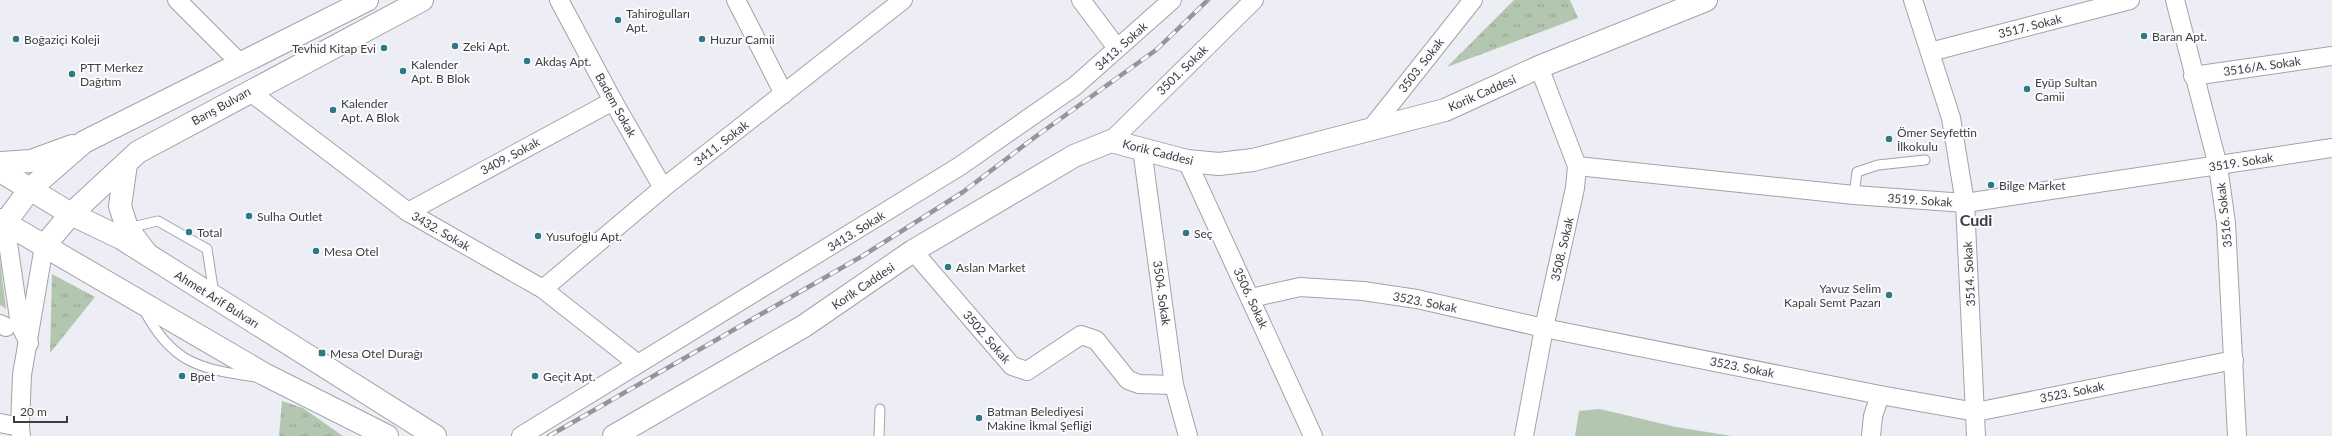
<svg xmlns="http://www.w3.org/2000/svg" width="2332" height="436" font-family="Lato,sans-serif">
	<style>
		.grass { fill: url(#grass-tufts) }
		.green { fill: #b3c6b0 }
		.lines { fill: none; stroke-linecap: round; stroke-linejoin: round }
		.lane-casing { stroke: #a2a3a9; stroke-width: 11 }
		.street-casing { stroke: #a2a3a9; stroke-width: 20 }
		.secondary-casing { stroke: #a2a3a9; stroke-width: 24 }
		.primary-casing { stroke: #a2a3a9; stroke-width: 24 }
		.lane { stroke: #fff; stroke-width: 9 }
		.street { stroke: #fff; stroke-width: 18 }
		.secondary { stroke: #fff; stroke-width: 22 }
		.primary { stroke: #fff; stroke-width: 22 }
		.rail-casing { stroke: #949599; stroke-width: 4.5 }
		.rail { stroke: #fbfcfe; stroke-width: 3; stroke-dasharray: 9; stroke-linecap: butt }
		.poi-dot { fill: #307882; stroke: #fbfcfe; stroke-width: 1.5 }
		.labels { text-anchor: middle; dominant-baseline: central; stroke-width: 4; stroke-linejoin: round; paint-order: stroke }
		.poi-label { font-size: 12px; fill: #3c3d3f; stroke: #fbfcfe; text-anchor: start }
		.street-label { font-size: 12px; fill: #3c3d3f; stroke: #fbfcfe }
		.district-label { font-size: 16px; font-weight: bold; fill: #3c3d3f; stroke: #fbfcfe }
	</style>
	<defs>
		<pattern id="grass-tufts" width="24" height="20" patternUnits="userSpaceOnUse"><rect width="24" height="20" fill="#b3c6b0"/><path d="M3 7l-1-3M5 7V3M7 7l1-3M15 17l-1-3M17 17v-4M19 17l1-3" fill="none" stroke="#93a291"/></pattern>
	</defs>
	<rect width="100%" height="100%" fill="#edeef5"/>
	<!-- grass -->
	<g class="grass">
		<path d="M1514 0H1570L1578 18 1447 67Z"/>
		<path d="M52 274 95 297 50 353Z"/>
		<path d="M282 401 303 408 343 436H279Z"/>
	</g>
	<!-- green -->
	<g class="green">
		<path d="M0 259 6 309 0 305Z"/>
		<path d="M1600 409 1676 427 1732 436H1575L1579 411Z"/>
	</g>
	<g class="lines">
		<defs>
			<g id="lane">
				<path d="M1854 195 1857 172 1878 165 1925 160"/>
				<path d="M128 228 158 221 207 249 214 294"/>
				<path d="M143 308C171 363 199 369 256 377"/>
				<path d="M879 436 880 409"/>
			</g>
			<g id="street">
				<path d="M177 0 241 64"/>
				<path d="M559 0 613 101 663 188"/>
				<path d="M736 0 784 94"/>
				<path d="M1081 0 1117 48"/>
				<path d="M1913 0 1951 118 1965 203 1976 436"/>
				<path d="M2175 0 2218 166 2226 223 2237 436"/>
				<path d="M1930 52 2130 0"/>
				<path d="M2193 76 2332 56"/>
				<path d="M249 91 408 212 543 289 638 364"/>
				<path d="M1369 131 1473 0"/>
				<path d="M1111 141 1254 0"/>
				<path d="M1142 149 1174 385 1188 436"/>
				<path d="M1187 161 1313 436"/>
				<path d="M1577 166 1854 195 1965 203 2332 148"/>
				<path d="M408 212 613 101"/>
				<path d="M5 223 20 325 29 343"/>
				<path d="M913 251 1012 366 1027 371 1081 335 1096 340 1128 380 1139 384 1174 385"/>
				<path d="M543 289 663 188 903 0"/>
				<path d="M1251 298 1300 287 1363 291 1417 299 1544 328 1880 395 1976 412 2234 360"/>
				<path d="M0 324 6 327"/>
				<path d="M0 423 20 427"/>
				<path d="M21 436 20 427 22 375 44 246"/>
				<path d="M521 436 960 166 1075 86 1172 0"/>
				<path d="M1524 436 1544 328 1575 188 1577 166 1539 67"/>
				<path d="M1871 436 1873 416 1880 395"/>
			</g>
			<g id="secondary">
				<path d="M0 163 31 161 72 146"/>
				<path d="M126 164 120 206 127 228 146 253"/>
				<path d="M5 223 30 189 84 142 367 0"/>
				<path d="M44 246 71 214 138 152 422 0"/>
				<path d="M614 436 804 326 913 251 1074 156 1111 141 1187 161 1219 164 1253 160 1445 110 1539 67 1706 0"/>
			</g>
			<g id="primary">
				<path d="M0 171 71 214 121 238 435 436"/>
				<path d="M0 220 264 374 387 436"/>
			</g>
		</defs>
		<!-- lane casing -->
		<use href="#lane" class="lane-casing"/>
		<!-- street casing -->
		<use href="#street" class="street-casing"/>
		<!-- secondary casing -->
		<use href="#secondary" class="secondary-casing"/>
		<!-- primary casing -->
		<use href="#primary" class="primary-casing"/>
		<!-- lane -->
		<use href="#lane" class="lane"/>
		<!-- street -->
		<use href="#street" class="street"/>
		<!-- secondary -->
		<use href="#secondary" class="secondary"/>
		<!-- primary -->
		<use href="#primary" class="primary"/>
		<defs>
			<path id="rail" d="M549 436 864 255 963 192 1035 137 1156 50 1208 0"/>
		</defs>
		<!-- rail casing -->
		<use href="#rail" class="rail-casing"/>
		<!-- rail -->
		<use href="#rail" class="rail"/>
	</g>
	<!-- markers -->
	<g class="poi-dot">
		<circle cx="618" cy="20" r="4"/>
		<circle cx="2144" cy="36" r="4"/>
		<circle cx="16" cy="39" r="4"/>
		<circle cx="702" cy="39" r="4"/>
		<circle cx="455" cy="46" r="4"/>
		<circle cx="384" cy="48" r="4"/>
		<circle cx="527" cy="61" r="4"/>
		<circle cx="403" cy="71" r="4"/>
		<circle cx="72" cy="74" r="4"/>
		<circle cx="2027" cy="89" r="4"/>
		<circle cx="333" cy="110" r="4"/>
		<circle cx="1889" cy="139" r="4"/>
		<circle cx="1991" cy="185" r="4"/>
		<circle cx="249" cy="216" r="4"/>
		<circle cx="189" cy="232" r="4"/>
		<circle cx="1186" cy="233" r="4"/>
		<circle cx="538" cy="236" r="4"/>
		<circle cx="316" cy="251" r="4"/>
		<circle cx="948" cy="267" r="4"/>
		<circle cx="1889" cy="295" r="4"/>
		<rect x="318" y="349" width="8" height="8" rx="2"/>
		<circle cx="182" cy="376" r="4"/>
		<circle cx="535" cy="376" r="4"/>
		<circle cx="979" cy="418" r="4"/>
	</g>
	<g class="labels">
		<!-- poi labels -->
		<g class="poi-label">
			<text x="626" y="13">Tahiroğulları<tspan x="626" dy="14">Apt.</tspan></text>
			<text x="2152" y="36">Baran Apt.</text>
			<text x="24" y="39">Boğaziçi Koleji</text>
			<text x="710" y="39">Huzur Camii</text>
			<text x="463" y="46">Zeki Apt.</text>
			<text x="376" y="48" text-anchor="end">Tevhid Kitap Evi</text>
			<text x="535" y="61">Akdaş Apt.</text>
			<text x="411" y="64">Kalender<tspan x="411" dy="14">Apt. B Blok</tspan></text>
			<text x="80" y="67">PTT Merkez<tspan x="80" dy="14">Dağıtım</tspan></text>
			<text x="2035" y="82">Eyüp Sultan<tspan x="2035" dy="14">Camii</tspan></text>
			<text x="341" y="103">Kalender<tspan x="341" dy="14">Apt. A Blok</tspan></text>
			<text x="1897" y="132">Ömer Seyfettin<tspan x="1897" dy="14">İlkokulu</tspan></text>
			<text x="1999" y="185">Bilge Market</text>
			<text x="257" y="216">Sulha Outlet</text>
			<text x="197" y="232">Total</text>
			<text x="1194" y="233">Seç</text>
			<text x="546" y="236">Yusufoğlu Apt.</text>
			<text x="324" y="251">Mesa Otel</text>
			<text x="956" y="267">Aslan Market</text>
			<text x="1881" y="288" text-anchor="end">Yavuz Selim<tspan x="1881" dy="14">Kapalı Semt Pazarı</tspan></text>
			<text x="330" y="353">Mesa Otel Durağı</text>
			<text x="190" y="376">Bpet</text>
			<text x="543" y="376">Geçit Apt.</text>
			<text x="987" y="411">Batman Belediyesi<tspan x="987" dy="14">Makine İkmal Şefliği</tspan></text>
		</g>
		<!-- street labels -->
		<g class="street-label">
			<text transform="translate(2030 26) rotate(-14)">3517. Sokak</text>
			<text transform="translate(1121 46) rotate(-42)">3413. Sokak</text>
			<text transform="translate(1421 65) rotate(-52)">3503. Sokak</text>
			<text transform="translate(2262 66) rotate(-8)">3516/A. Sokak</text>
			<text transform="translate(1182 70) rotate(-44)">3501. Sokak</text>
			<text transform="translate(1482 93) rotate(-24)">Korik Caddesi</text>
			<text transform="translate(616 105) rotate(61)">Badem Sokak</text>
			<text transform="translate(221 106) rotate(-29)">Barış Bulvarı</text>
			<text transform="translate(721 143) rotate(-38)">3411. Sokak</text>
			<text transform="translate(1158 152) rotate(14)">Korik Caddesi</text>
			<text transform="translate(510 156) rotate(-28)">3409. Sokak</text>
			<text transform="translate(2241 162) rotate(-9)">3519. Sokak</text>
			<text transform="translate(1920 200) rotate(4)">3519. Sokak</text>
			<text transform="translate(2224 215) rotate(-96)">3516. Sokak</text>
			<text transform="translate(441 231) rotate(30)">3432. Sokak</text>
			<text transform="translate(856 231) rotate(-32)">3413. Sokak</text>
			<text transform="translate(1562 249) rotate(-77)">3508. Sokak</text>
			<text transform="translate(1969 274) rotate(-93)">3514. Sokak</text>
			<text transform="translate(863 286) rotate(-34)">Korik Caddesi</text>
			<text transform="translate(1162 293) rotate(82)">3504. Sokak</text>
			<text transform="translate(1251 298) rotate(65)">3506. Sokak</text>
			<text transform="translate(217 299) rotate(32)">Ahmet Arif Bulvarı</text>
			<text transform="translate(1425 302) rotate(11)">3523. Sokak</text>
			<text transform="translate(987 337) rotate(49)">3502. Sokak</text>
			<text transform="translate(1742 367) rotate(11)">3523. Sokak</text>
			<text transform="translate(2072 392) rotate(-11)">3523. Sokak</text>
		</g>
		<!-- district labels -->
		<g class="district-label">
			<text x="1976" y="219">Cudi</text>
		</g>
	</g>
	<!-- scale -->
	<path d="M14 416v6h53v-6" fill="none" stroke="#3c3d3f" stroke-width="2"/>
	<text x="20" y="416" font-size="12" fill="#3c3d3f" stroke="#fbfcfe" stroke-width="3" paint-order="stroke">20 m</text>
</svg>
